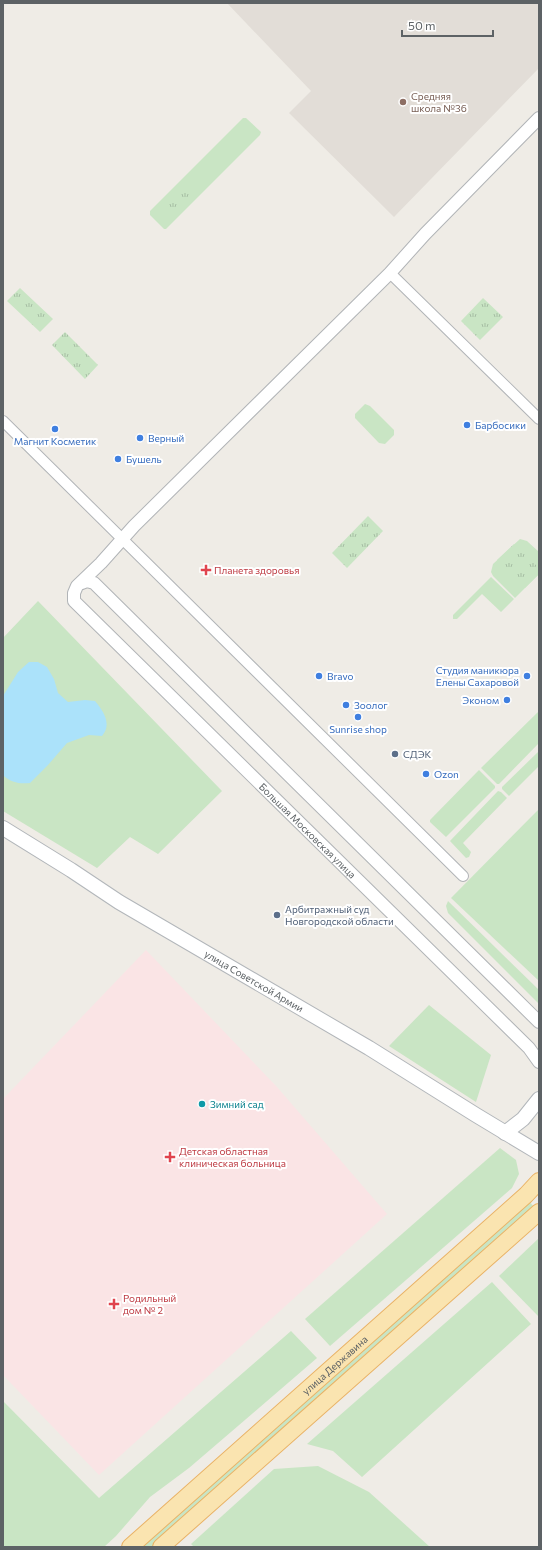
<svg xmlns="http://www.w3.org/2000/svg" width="542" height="1550" font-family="Commissioner,sans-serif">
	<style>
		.education { fill: #e2ddd7 }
		.medical { fill: #fae4e5 }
		.grass { fill: #c9e5c4 }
		.park { fill: url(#park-tufts) }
		.water { fill: #abe2fa }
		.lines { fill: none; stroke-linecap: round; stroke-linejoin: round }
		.minor-casing { stroke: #b1b4b7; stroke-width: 12 }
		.tertiary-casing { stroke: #b1b4b7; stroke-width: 14 }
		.secondary-casing { stroke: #b2b6ba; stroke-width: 16 }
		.primary-casing { stroke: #e9b265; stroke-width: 18 }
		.minor { stroke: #fff; stroke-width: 10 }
		.tertiary { stroke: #fff; stroke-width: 12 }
		.secondary { stroke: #fff; stroke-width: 14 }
		.primary { stroke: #fae4b0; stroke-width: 16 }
		.education-dot { fill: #8d6e63; stroke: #fff; stroke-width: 1.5 }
		.shop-dot { fill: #3f7fe0; stroke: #fff; stroke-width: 1.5 }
		.health-dot { fill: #e0444e; stroke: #fff; stroke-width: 1.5 }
		.service-dot { fill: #5c6f8a; stroke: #fff; stroke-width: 1.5 }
		.culture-dot { fill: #0f9aa8; stroke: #fff; stroke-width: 1.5 }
		.labels { text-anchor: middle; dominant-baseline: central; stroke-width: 4; stroke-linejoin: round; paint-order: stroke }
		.education-label { font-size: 10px; fill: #785e54; stroke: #fff; text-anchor: start }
		.shop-label { font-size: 10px; fill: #366cbe; stroke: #fff; text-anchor: start }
		.health-label { font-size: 10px; fill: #be3a42; stroke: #fff; text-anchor: start }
		.service-label { font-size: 10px; fill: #4e5e75; stroke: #fff; text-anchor: start }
		.street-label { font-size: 10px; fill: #5d6265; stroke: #fff }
		.culture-label { font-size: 10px; fill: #0d838f; stroke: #fff; text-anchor: start }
	</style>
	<defs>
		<pattern id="park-tufts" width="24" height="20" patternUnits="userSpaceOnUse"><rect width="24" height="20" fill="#c9e5c4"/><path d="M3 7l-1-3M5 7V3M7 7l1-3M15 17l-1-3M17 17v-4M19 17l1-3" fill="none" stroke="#a6bda3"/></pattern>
	</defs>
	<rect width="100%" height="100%" fill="#efece6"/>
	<!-- education -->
	<path class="education" d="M227 3H539V68L394 217 289 113 311 91Z"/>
	<!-- medical -->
	<path class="medical" d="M146 950 277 1087 387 1214 99 1475 3 1375V1099Z"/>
	<!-- grass -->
	<g class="grass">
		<path d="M243 118H246L261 132 260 135 166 229H164L150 215V211Z"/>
		<path d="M365 404 370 406 394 430V435L385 444 379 443 355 418V414Z"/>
		<path d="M520 539 527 541 539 552V574L515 598 493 576 491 572 493 564Z"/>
		<path d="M491 577 514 599 501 612 482 594 457 619H453V615Z"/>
		<path d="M38 601 222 791 158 854 130 837 97 868 3 811V638Z"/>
		<path d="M539 711V743L499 784H497L481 768Z"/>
		<path d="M539 751V766L509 796 502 789V787Z"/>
		<path d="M479 770 495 786V788L446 837 430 822V820Z"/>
		<path d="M498 791 501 792 507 798 463 843 471 852 469 857 466 858 450 841Z"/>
		<path d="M539 809V981L451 898Z"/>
		<path d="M448 901 539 990V1004L448 913 446 906Z"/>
		<path d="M429 1005 491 1055 476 1102 389 1046Z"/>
		<path d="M500 1148 516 1160 519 1174 512 1188 330 1346 305 1319Z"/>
		<path d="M529 1201 534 1207 152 1547H139Z"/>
		<path d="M539 1238V1317L499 1276Z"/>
		<path d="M492 1282 531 1324 362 1477 333 1451 307 1444Z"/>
		<path d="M291 1331 317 1358 189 1468 150 1497 116 1536 104 1547H3V1401L99 1498Z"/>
		<path d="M318 1466 369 1492 430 1547H194L191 1544 274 1469Z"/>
	</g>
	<!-- park -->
	<g class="park">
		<path d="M184 179 199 193 175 217 160 203Z"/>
		<path d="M20 288 53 319 40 332 7 301Z"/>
		<path d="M483 298 503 317 480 340 461 321Z"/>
		<path d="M65 332 98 365 85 379 52 345Z"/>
		<path d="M368 516 383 531 347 568 332 553Z"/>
		<path d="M514 544 539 568V574L525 588 497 560Z"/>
	</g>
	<!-- water -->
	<path class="water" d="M29 662H38L47 667 54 679 58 693 68 702 85 700 95 701C104 712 112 724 102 736L89 735 67 743 48 765 30 783C20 784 11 783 3 775V696L18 672Z"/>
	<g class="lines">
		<defs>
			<g id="minor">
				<path d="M390 273 539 419"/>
				<path d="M3 421 463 876"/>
			</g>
			<g id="tertiary">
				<path id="s1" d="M539 118 425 234 390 273 134 526 101 563 77 586 74 593V601L529 1048 539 1062"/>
				<path d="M82 583 87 581 94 583 539 1022"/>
			</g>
			<g id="secondary">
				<path id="s2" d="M3 828 71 870 119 902 369 1048 476 1115 539 1153"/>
				<path d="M505 1133 523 1119 539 1099"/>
			</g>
			<g id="primary">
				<path id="s3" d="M130 1547 526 1195 539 1181"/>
				<path d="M161 1547 539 1212"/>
			</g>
		</defs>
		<!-- minor casing -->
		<use href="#minor" class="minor-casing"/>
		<!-- tertiary casing -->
		<use href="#tertiary" class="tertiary-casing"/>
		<!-- secondary casing -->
		<use href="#secondary" class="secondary-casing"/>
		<!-- primary casing -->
		<use href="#primary" class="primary-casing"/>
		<!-- minor -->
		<use href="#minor" class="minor"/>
		<!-- tertiary -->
		<use href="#tertiary" class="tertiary"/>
		<!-- secondary -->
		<use href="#secondary" class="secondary"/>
		<!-- primary -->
		<use href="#primary" class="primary"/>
	</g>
	<!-- markers -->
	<circle class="education-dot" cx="403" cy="102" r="4"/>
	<g class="shop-dot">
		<circle cx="467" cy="425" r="4"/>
		<circle cx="55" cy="429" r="4"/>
		<circle cx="140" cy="438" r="4"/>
		<circle cx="118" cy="459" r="4"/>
		<circle cx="319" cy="676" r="4"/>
		<circle cx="527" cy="676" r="4"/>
		<circle cx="507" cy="700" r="4"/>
		<circle cx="346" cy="705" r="4"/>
		<circle cx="358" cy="717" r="4"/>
		<circle cx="426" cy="774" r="4"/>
	</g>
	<g class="health-dot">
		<path d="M204 564h4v4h4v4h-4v4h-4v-4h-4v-4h4z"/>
		<path d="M168 1151h4v4h4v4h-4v4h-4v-4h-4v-4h4z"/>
		<path d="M112 1298h4v4h4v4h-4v4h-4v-4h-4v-4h4z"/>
	</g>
	<g class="service-dot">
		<circle cx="395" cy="754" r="4"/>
		<circle cx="277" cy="915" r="4"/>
	</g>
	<circle class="culture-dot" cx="202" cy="1104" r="4"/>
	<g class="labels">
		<!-- education labels -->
		<g class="education-label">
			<text x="411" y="96">Средняя<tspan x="411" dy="12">школа №36</tspan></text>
		</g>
		<!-- shop labels -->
		<g class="shop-label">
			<text x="475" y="425">Барбосики</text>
			<text x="148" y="438">Верный</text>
			<text x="55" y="441" text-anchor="middle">Магнит Косметик</text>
			<text x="126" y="459">Бушель</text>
			<text x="519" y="670" text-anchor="end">Студия маникюра<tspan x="519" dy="12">Елены Сахаровой</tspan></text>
			<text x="327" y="676">Bravo</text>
			<text x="499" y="700" text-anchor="end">Эконом</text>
			<text x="354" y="705">Зоолог</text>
			<text x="358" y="729" text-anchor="middle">Sunrise shop</text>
			<text x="434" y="774">Ozon</text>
		</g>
		<!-- health labels -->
		<g class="health-label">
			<text x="214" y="570">Планета здоровья</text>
			<text x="179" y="1151">Детская областная<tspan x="179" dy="12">клиническая больница</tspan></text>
			<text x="123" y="1298">Родильный<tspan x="123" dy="12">дом № 2</tspan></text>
		</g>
		<!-- service labels -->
		<g class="service-label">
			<text x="403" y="754">СДЭК</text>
			<text x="285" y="909">Арбитражный суд<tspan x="285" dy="12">Новгородской области</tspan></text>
		</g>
		<!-- street labels -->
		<g class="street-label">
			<text stroke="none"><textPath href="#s1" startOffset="1001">Большая Московская улица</textPath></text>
			<text stroke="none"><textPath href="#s2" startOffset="294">улица Советской Армии</textPath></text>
			<text stroke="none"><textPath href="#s3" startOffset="274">улица Державина</textPath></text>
		</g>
		<!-- culture labels -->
		<g class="culture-label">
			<text x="210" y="1104">Зимний сад</text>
		</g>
	</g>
	<!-- border -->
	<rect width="542" height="1550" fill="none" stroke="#5d6265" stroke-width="8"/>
	<!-- scale -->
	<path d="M402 30v6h91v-6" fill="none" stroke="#5d6265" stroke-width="2"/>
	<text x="408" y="30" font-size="12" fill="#5d6265" stroke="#ffffff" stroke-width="3" paint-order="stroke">50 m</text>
</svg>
